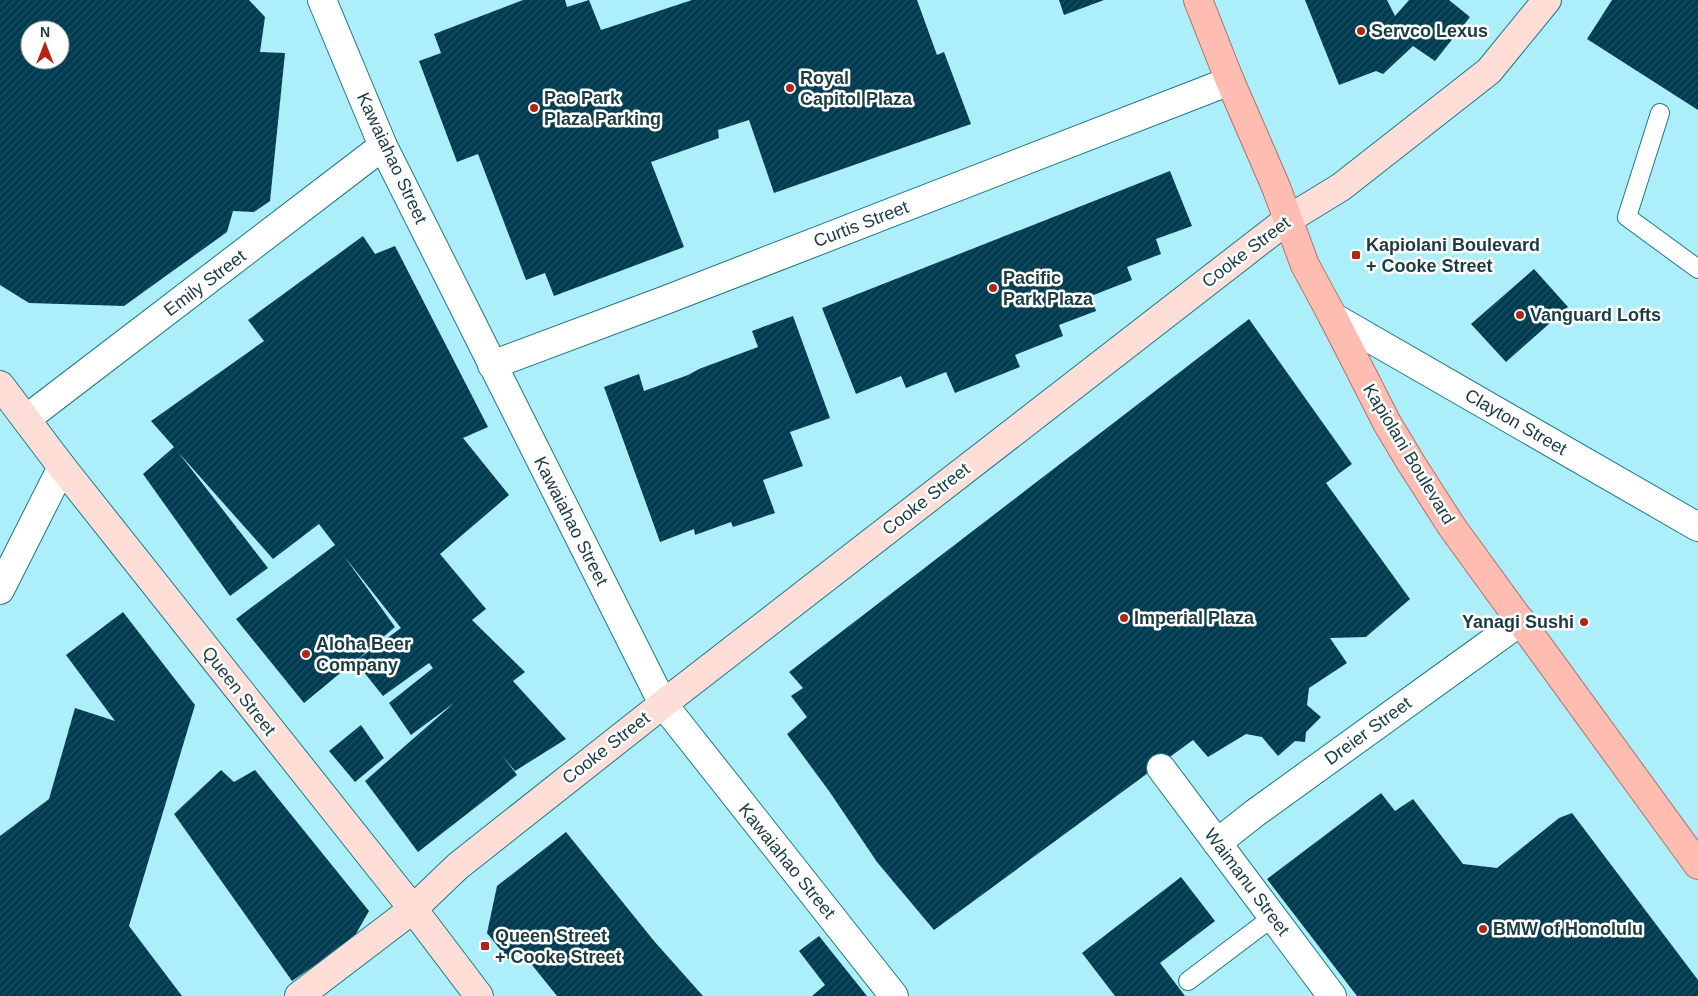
<svg xmlns="http://www.w3.org/2000/svg" width="1698" height="996" font-family="Helvetica,sans-serif">
	<style>
		.building { fill: url(#building-hatch); fill-rule: evenodd }
		.lines { fill: none; stroke-linecap: round; stroke-linejoin: round }
		.lane-casing { stroke: #1e7988; stroke-width: 20 }
		.street-casing { stroke: #1e7988; stroke-width: 30 }
		.secondary-casing { stroke: #1e7988; stroke-width: 30 }
		.primary-casing { stroke: #ae7368; stroke-width: 30 }
		.lane { stroke: #fff; stroke-width: 18 }
		.street { stroke: #fff; stroke-width: 28 }
		.secondary { stroke: #ffded8; stroke-width: 28 }
		.primary { stroke: #ffbcb0; stroke-width: 28 }
		.poi-dot { fill: #b22510; stroke: #fff; stroke-width: 2 }
		.labels { text-anchor: middle; dominant-baseline: central; stroke-width: 5; stroke-linejoin: round; paint-order: stroke }
		.poi-label { font-size: 18px; font-weight: bold; fill: #193c42; stroke: #fff; text-anchor: start }
		.street-label { font-size: 18px; fill: #193c42; stroke: #fff }
	</style>
	<defs>
		<pattern id="building-hatch" width="6" height="6" patternUnits="userSpaceOnUse" patternTransform="scale(1.25)"><rect width="6" height="6" fill="#003b51"/><path d="M-1 1l2-2M0 6l6-6M5 7l2-2" fill="none" stroke="#1c5063"/></pattern>
	</defs>
	<rect width="100%" height="100%" fill="#adeefb"/>
	<!-- building -->
	<g class="building">
		<path d="M0 0H249L265 17 260 52 285 53 270 201 254 212 233 211 227 232 124 306 29 303 0 285ZM30 30H60V60H30Z"/>
		<path d="M523 0H565L567 7 589 0 601 30 692 0H917L937 55 944 52 971 124 774 193 749 120 718 130 719 138 651 162 684 247 554 296 545 273 526 280 478 154 457 162 419 61 441 53 434 34Z"/>
		<path d="M1059 0H1104L1064 15Z"/>
		<path d="M1305 0H1387L1395 16 1409 0H1449L1470 17 1435 61 1413 46 1383 74 1376 71 1339 85Z"/>
		<path d="M1612 0H1698V110L1587 39Z"/>
		<path d="M1170 171 1192 226 1156 239 1161 254 1127 267 1132 280 1091 296 1096 311 1059 325 1063 336 1015 355 1020 367 955 393 946 372 906 388 901 376 856 394 822 308Z"/>
		<path d="M363 236 375 254 395 246 488 427 463 438 509 495 440 554 486 609 472 620 525 672 513 681 566 739 515 771 502 755 517 775 418 852 365 781 454 703 411 735 389 703 433 668 429 663 383 696 355 661 304 703 236 619 335 545 319 524 336 511 273 559 178 452 268 568 230 596 143 474 174 447 151 421 264 341 248 320ZM344 556 401 628 358 659 395 627Z"/>
		<path d="M1534 269 1568 307 1506 362 1471 324Z"/>
		<path d="M793 316 830 418 790 432 803 466 763 480 775 513 733 527 731 522 695 535 694 529 660 542 604 387 639 374 644 391 688 375 699 369 758 347 752 331Z"/>
		<path d="M1249 319 1352 464 1326 483 1410 599 1366 637 1330 638 1347 663 1309 688 1307 705 1321 717 1306 732 1305 742 1295 741 1278 756 1262 737 1246 734 1208 757 1193 740 934 930 877 862 829 791 787 734 807 717 791 696 803 688 789 672Z"/>
		<path d="M123 612 195 705 129 926 182 996H0V836L49 799 75 708 115 721 66 655Z"/>
		<path d="M361 725 384 758 355 782 329 751Z"/>
		<path d="M221 770 234 782 255 770 369 911 353 939 292 981 174 814Z"/>
		<path d="M1381 793 1395 811 1413 799 1463 864 1497 868 1559 818 1572 813 1698 980V996H1357L1267 879Z"/>
		<path d="M566 832 654 941 703 996H557L520 950 508 959 487 933 497 886Z"/>
		<path d="M1181 877 1215 921 1160 963 1185 996H1115L1082 953Z"/>
		<path d="M819 936 867 996H812L825 985 799 951Z"/>
	</g>
	<g class="lines">
		<defs>
			<g id="lane">
				<path d="M1660 113 1627 217 1698 269"/>
				<path d="M1188 981 1273 917"/>
			</g>
			<g id="street">
				<path d="M322 0 383 146 663 704 894 996"/>
				<path d="M1333 317 1698 527"/>
				<path d="M492 365 663 301 1230 81"/>
				<path d="M26 419 383 146"/>
				<path d="M0 590 62 467"/>
				<path d="M1161 768 1332 996"/>
				<path d="M1217 843 1255 813 1521 621"/>
			</g>
			<g id="secondary">
				<path d="M0 385 62 467 413 909 479 996"/>
				<path d="M299 996 413 909 458 866 663 704 1287 220 1341 187 1489 71 1547 0"/>
			</g>
			<path id="primary" d="M1198 0 1230 81 1276 187 1305 265 1333 317 1387 423 1411 463 1452 527 1698 865"/>
		</defs>
		<!-- lane casing -->
		<use href="#lane" class="lane-casing"/>
		<!-- street casing -->
		<use href="#street" class="street-casing"/>
		<!-- secondary casing -->
		<use href="#secondary" class="secondary-casing"/>
		<!-- primary casing -->
		<use href="#primary" class="primary-casing"/>
		<!-- lane -->
		<use href="#lane" class="lane"/>
		<!-- street -->
		<use href="#street" class="street"/>
		<!-- secondary -->
		<use href="#secondary" class="secondary"/>
		<!-- primary -->
		<use href="#primary" class="primary"/>
	</g>
	<!-- markers -->
	<g class="poi-dot">
		<circle cx="1361" cy="31" r="5"/>
		<circle cx="790" cy="88" r="5"/>
		<circle cx="534" cy="108" r="5"/>
		<rect x="1351" y="250" width="10" height="10" rx="2.5"/>
		<circle cx="993" cy="288" r="5"/>
		<circle cx="1520" cy="315" r="5"/>
		<circle cx="1124" cy="618" r="5"/>
		<circle cx="1584" cy="622" r="5"/>
		<circle cx="306" cy="654" r="5"/>
		<circle cx="1483" cy="929" r="5"/>
		<rect x="480" y="941" width="10" height="10" rx="2.5"/>
	</g>
	<g class="labels">
		<!-- poi labels -->
		<g class="poi-label">
			<text x="1371" y="31">Servco Lexus</text>
			<text x="800" y="78">Royal<tspan x="800" dy="21">Capitol Plaza</tspan></text>
			<text x="544" y="98">Pac Park<tspan x="544" dy="21">Plaza Parking</tspan></text>
			<text x="1366" y="245">Kapiolani Boulevard<tspan x="1366" dy="21">+ Cooke Street</tspan></text>
			<text x="1003" y="278">Pacific<tspan x="1003" dy="21">Park Plaza</tspan></text>
			<text x="1530" y="315">Vanguard Lofts</text>
			<text x="1134" y="618">Imperial Plaza</text>
			<text x="1574" y="622" text-anchor="end">Yanagi Sushi</text>
			<text x="316" y="644">Aloha Beer<tspan x="316" dy="21">Company</tspan></text>
			<text x="1493" y="929">BMW of Honolulu</text>
			<text x="495" y="936">Queen Street<tspan x="495" dy="21">+ Cooke Street</tspan></text>
		</g>
		<!-- street labels -->
		<g class="street-label">
			<text transform="translate(392 158) rotate(65)">Kawaiahao Street</text>
			<text transform="translate(861 224) rotate(-21)">Curtis Street</text>
			<text transform="translate(1246 252) rotate(-37)">Cooke Street</text>
			<text transform="translate(205 283) rotate(-37)">Emily Street</text>
			<text transform="translate(1516 422) rotate(30)">Clayton Street</text>
			<text transform="translate(1409 454) rotate(59)">Kapiolani Boulevard</text>
			<text transform="translate(926 499) rotate(-38)">Cooke Street</text>
			<text transform="translate(571 521) rotate(63)">Kawaiahao Street</text>
			<text transform="translate(239 691) rotate(52)">Queen Street</text>
			<text transform="translate(1368 731) rotate(-36)">Dreier Street</text>
			<text transform="translate(606 748) rotate(-38)">Cooke Street</text>
			<text transform="translate(787 861) rotate(51)">Kawaiahao Street</text>
			<text transform="translate(1247 882) rotate(53)">Waimanu Street</text>
		</g>
	</g>
	<!-- north arrow -->
	<g transform="translate(45 45)"><circle r="24" fill="#ffffff" stroke="#a3b1b3"/>
	<path d="M0-4L9 19L0 12L-9 19Z" fill="#b22510"/>
	<text y="-8" font-size="14" font-weight="bold" text-anchor="middle" fill="#193c42">N</text>
	</g>
</svg>
